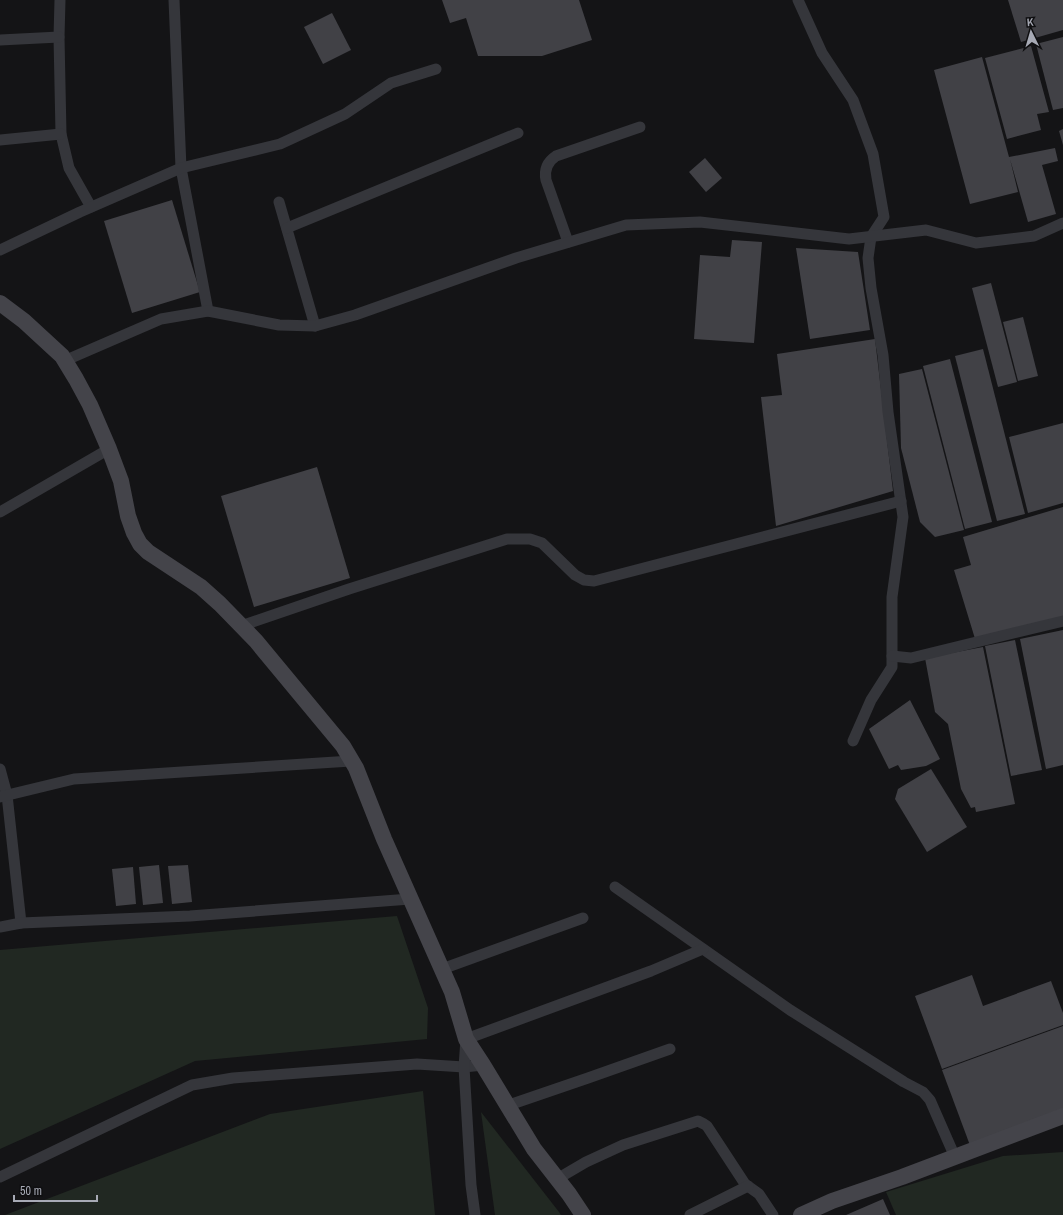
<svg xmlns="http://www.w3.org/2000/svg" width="1063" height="1215" font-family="'Archivo Narrow',sans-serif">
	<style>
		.green { fill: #212822 }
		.building { fill: #414146 }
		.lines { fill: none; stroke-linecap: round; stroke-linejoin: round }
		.street { stroke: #35363b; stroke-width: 11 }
		.secondary { stroke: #44444a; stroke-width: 16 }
	</style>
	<rect width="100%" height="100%" fill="#141416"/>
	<!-- green -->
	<g class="green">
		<path d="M397 916 428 1008 427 1039 195 1061 0 1149V950Z"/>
		<path d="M423 1091 435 1215H5L270 1114Z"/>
		<path d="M481 1112 559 1212 561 1215H495Z"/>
		<path d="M1063 1152V1215H896L886 1192 1003 1156Z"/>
	</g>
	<!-- building -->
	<g class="building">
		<path d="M442 0H579L592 40 542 56H478L466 18 450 23Z"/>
		<path d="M1008 0H1063V30L1021 42Z"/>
		<path d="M332 13 351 50 323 64 304 27Z"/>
		<path d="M1063 37V108L1053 110 1036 44Z"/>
		<path d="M1031 46 1049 112 1037 114 1041 130 1007 139 985 58Z"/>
		<path d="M982 57 1009 157 1055 148 1058 161 1042 165 1056 214 1028 222 1010 159 1018 192 970 204 934 70Z"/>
		<path d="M1063 129V145L1059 131Z"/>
		<path d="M705 158 722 178 706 192 689 172Z"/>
		<path d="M172 200 200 292 132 313 104 221Z"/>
		<path d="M732 240 762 242 754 343 694 339 700 255 730 257Z"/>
		<path d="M796 248 858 252 870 330 810 339Z"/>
		<path d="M991 283 1017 382 998 387 972 288Z"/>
		<path d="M1023 317 1038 376 1018 381 1003 322Z"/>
		<path d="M875 339 893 491 776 526 761 397 782 395 777 354Z"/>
		<path d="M983 349 1025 514 997 521 955 356Z"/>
		<path d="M950 359 992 522 965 529 923 366Z"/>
		<path d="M922 369 964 530 935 537 920 522 901 448 899 374Z"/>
		<path d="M1063 423V503L1028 513 1009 437Z"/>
		<path d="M317 467 350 578 254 607 221 496Z"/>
		<path d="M1063 507V620L976 642 954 570 971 565 963 537Z"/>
		<path d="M1063 630V765L1046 769 1020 639Z"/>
		<path d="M1015 640 1042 770 1011 776 985 646Z"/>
		<path d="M983 647 1015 804 976 812 975 807 971 808 961 789 948 724 935 712 925 658Z"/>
		<path d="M910 700 940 759 926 766 901 770 898 765 889 769 869 729Z"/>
		<path d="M931 769 967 827 927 852 895 799 898 789Z"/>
		<path d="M159 865 163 903 143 905 139 867Z"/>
		<path d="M188 865 192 902 172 904 168 866Z"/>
		<path d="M133 867 136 904 116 906 112 869Z"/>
		<path d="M972 975 983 1006 1051 981 1063 1013V1025L942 1069 915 996Z"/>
		<path d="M1063 1026V1114L971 1148 942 1070Z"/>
		<path d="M883 1199 890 1215H846Z"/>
	</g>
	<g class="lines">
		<!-- street -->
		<g class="street">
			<path d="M60 0 59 37 61 134 69 168 91 207"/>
			<path d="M174 0 181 168 208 311"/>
			<path d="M798 0 822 53 853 100 873 154 884 217 871 237 868 258 871 288 883 355 888 412 903 517 892 597V667L871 700 853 741"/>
			<path d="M0 40 59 37"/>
			<path d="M0 140 61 134"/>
			<path d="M279 202 315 326"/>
			<path d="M287 228 518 133"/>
			<path d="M568 242 546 180C544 170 547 162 556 156L640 127"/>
			<path d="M0 250 80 212 181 168 280 144 345 114 391 83 436 69"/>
			<path d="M64 361 161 319 208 311 279 325 315 326 355 315 516 258 626 225 700 222 849 239 926 230 976 243 1034 236 1063 223"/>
			<path d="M0 512 109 449"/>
			<path d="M241 626 349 589 507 539H530L542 543 575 575 584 580 594 581 901 501"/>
			<path d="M892 656 911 658 1063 621"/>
			<path d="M0 769 7 795 21 923"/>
			<path d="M0 797 74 779 351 761"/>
			<path d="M615 887 790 1010 904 1082 923 1092 930 1100 955 1157"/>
			<path d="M0 927 21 923 190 916 410 899"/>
			<path d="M442 969 583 918"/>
			<path d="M506 1106 588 1078 670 1049"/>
			<path d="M0 1177 192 1085 233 1078 417 1064 464 1067 483 1065"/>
			<path d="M557 1179 586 1162 623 1145 698 1121 704 1124 707 1126 745 1184 759 1194 773 1215"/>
			<path d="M475 1215 471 1185 464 1067 466 1039 651 971 703 949"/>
			<path d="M690 1215 748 1186"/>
		</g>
		<!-- secondary -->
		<g class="secondary">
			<path d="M0 303 24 321 62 356 76 379 90 405 109 449 121 481 128 516 134 533 140 544 148 552 201 587 220 604 256 641 343 746 356 768 384 839 452 992 466 1039 483 1065 534 1149 569 1194 583 1215"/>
			<path d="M801 1215 832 1201 902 1177 1063 1116"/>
		</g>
	</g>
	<!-- north arrow -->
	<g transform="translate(1031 32) rotate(355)" stroke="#0f0f11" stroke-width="3" paint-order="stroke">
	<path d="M0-3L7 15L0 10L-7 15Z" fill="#a7aab5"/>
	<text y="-6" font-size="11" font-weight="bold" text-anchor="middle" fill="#a7aab5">K</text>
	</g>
	<!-- scale -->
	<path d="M14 1195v6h83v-6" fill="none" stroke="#a7aab5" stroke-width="2"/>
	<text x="20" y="1195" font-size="12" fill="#a7aab5" stroke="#0f0f11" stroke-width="3" paint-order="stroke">50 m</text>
</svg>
